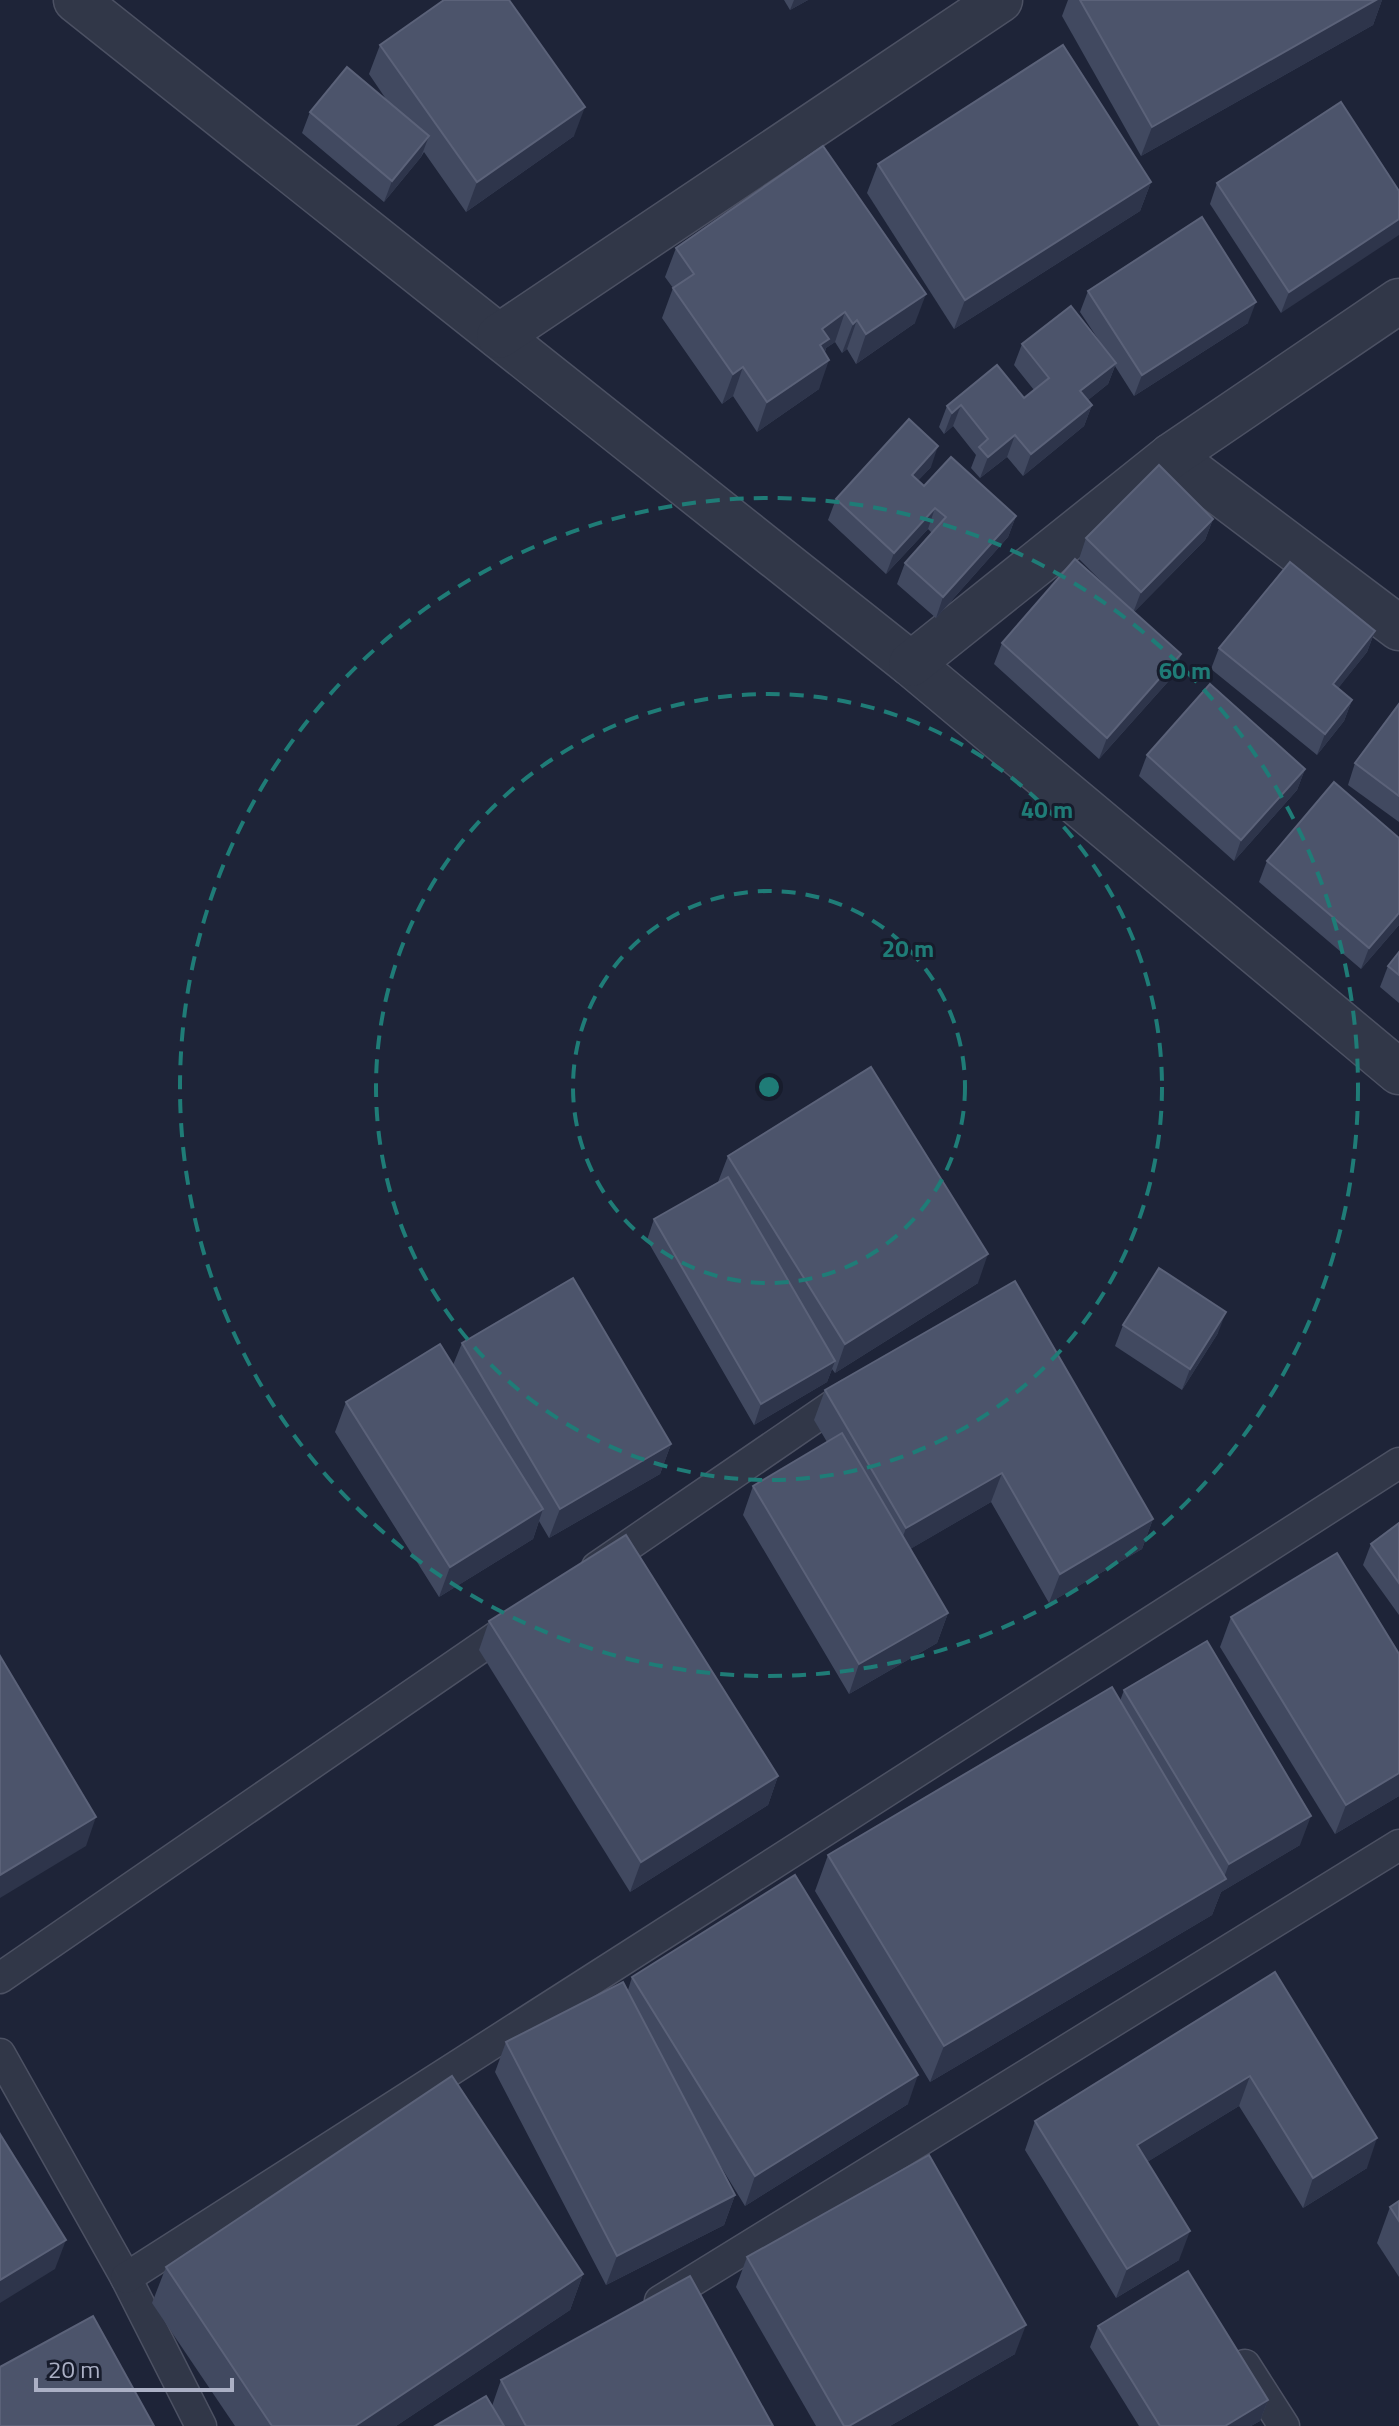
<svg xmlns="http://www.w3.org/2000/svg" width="1399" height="2426" font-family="'Titillium Web',sans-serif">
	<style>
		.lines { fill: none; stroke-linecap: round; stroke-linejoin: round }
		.service-casing { stroke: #4c5163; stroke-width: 33 }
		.minor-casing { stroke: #4c5163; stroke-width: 47 }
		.service { stroke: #313748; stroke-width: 30 }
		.minor { stroke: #313748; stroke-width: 44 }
		.wall { fill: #414960 }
		.shaded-wall { fill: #2e354b }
		.building { fill: #4c546b; stroke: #5b6279; stroke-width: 2 }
		.ring { fill: none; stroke: #1f7c77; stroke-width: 4; stroke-dasharray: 14 10 }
		.centre { fill: #1f7c77; stroke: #171c2c; stroke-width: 4 }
		.ring-label { font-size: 24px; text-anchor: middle; font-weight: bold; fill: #1f7c77; stroke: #171c2c; stroke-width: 6; stroke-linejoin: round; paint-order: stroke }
	</style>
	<rect width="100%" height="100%" fill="#1e2438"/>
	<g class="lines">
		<defs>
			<g id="service">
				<path d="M597 1567 848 1395"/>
				<path d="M0 1978 512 1626"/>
				<path d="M0 2054 126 2278 201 2426"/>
				<path d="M126 2278 1399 1463"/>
				<path d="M660 2301 1399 1845"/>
				<path d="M1245 2365 1284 2426"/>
			</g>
			<g id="minor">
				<path d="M76 0 911 664 1399 1072"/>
				<path d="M499 336 1000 0"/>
				<path d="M1171 456 1399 628"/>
				<path d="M911 664 1171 456 1399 301"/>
			</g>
		</defs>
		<!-- service casing -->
		<use href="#service" class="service-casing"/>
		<!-- minor casing -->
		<use href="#minor" class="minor-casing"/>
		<!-- service -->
		<use href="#service" class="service"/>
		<!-- minor -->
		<use href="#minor" class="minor"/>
	</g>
	<!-- wall -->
	<g class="wall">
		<path d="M784 0H808L790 10Z"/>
		<path d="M1068 0H1382L1373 25 1141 156 1062 16Z"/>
		<path d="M380 45 574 136 466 212 424 152 421 157 384 202 302 133 310 112 388 102 369 74Z"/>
		<path d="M878 164 1151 182 1140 211 954 329 867 193Z"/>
		<path d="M1217 183 1399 191 1281 313 1210 204Z"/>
		<path d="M676 248 915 323 856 364 847 349 842 353 835 342 826 348 825 352 819 389 757 432 733 396 722 404 662 318 673 288 665 277Z"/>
		<path d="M1088 291 1248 323 1134 396 1115 366 1108 384 1088 400 1092 405 1084 426 1023 476 1007 457 980 478 971 468 976 455 953 426 944 434 939 427 947 406 1024 398 1034 390 1014 365 1022 344 1100 342 1080 312Z"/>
		<path d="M931 467 918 480 924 486 1016 516 1008 537 936 618 897 584 905 563 932 533 928 529 886 574 828 520 836 499Z"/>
		<path d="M1213 519 1205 540 1134 612 1181 654 1174 675 1099 759 994 664 1002 643 1114 594 1079 559 1086 538Z"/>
		<path d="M1375 631 1367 652 1338 688 1352 700 1344 721 1317 755 1211 669 1219 648Z"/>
		<path d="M1399 704V822L1348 785 1355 763Z"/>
		<path d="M1147 755 1305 769 1297 790 1234 861 1139 776Z"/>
		<path d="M1267 861 1399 925 1361 969 1259 882Z"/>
		<path d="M1399 952V1003L1380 987 1388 966Z"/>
		<path d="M728 1156 978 1283 835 1373 832 1369 827 1382 754 1425 647 1240 654 1219 718 1182Z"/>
		<path d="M1123 1325 1218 1333 1182 1390 1115 1346Z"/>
		<path d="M462 1343 671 1444 660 1474 549 1538 539 1521 533 1539 439 1597 335 1432 346 1402 453 1365Z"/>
		<path d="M825 1390 1153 1519 1142 1549 1049 1603 991 1502 910 1549 948 1613 937 1643 849 1694 743 1515 753 1486 827 1442 814 1420Z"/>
		<path d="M1399 1523V1615L1363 1565 1371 1544Z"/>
		<path d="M1231 1617 1399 1796 1335 1834 1220 1647Z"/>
		<path d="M489 1621 778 1776 768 1805 630 1892 479 1650Z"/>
		<path d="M1124 1690 1300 1845 1221 1892 1212 1915 930 2082 815 1891 828 1855 1120 1701Z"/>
		<path d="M1275 1972 1367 2168 1303 2208 1239 2106 1147 2162 1179 2260 1116 2298 1025 2150 1035 2121Z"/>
		<path d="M632 1977 908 2104 745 2206 715 2157 735 2195 724 2225 606 2285 495 2072 506 2042 628 1990Z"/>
		<path d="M1399 2201V2277L1377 2243 1390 2207Z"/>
		<path d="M747 2257 1015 2354 890 2426H816L736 2287Z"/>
		<path d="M166 2267 583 2274 570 2310 396 2426H235L152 2303Z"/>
		<path d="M1098 2326 1268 2400 1260 2421 1251 2426H1139L1090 2347Z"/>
		<path d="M501 2380 773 2426H435L492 2406Z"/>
	</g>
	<!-- shaded-wall -->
	<g class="shaded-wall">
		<path d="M794 0H808L790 10Z"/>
		<path d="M1376 0H1382L1373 25 1141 156 1152 127Z"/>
		<path d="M585 107 574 136 466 212 477 182Z"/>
		<path d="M429 136 421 157 384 202 392 181Z"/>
		<path d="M1151 182 1140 211 954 329 965 300Z"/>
		<path d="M1399 219V235L1281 313 1289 292Z"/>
		<path d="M926 294 915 323 856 364 866 334Z"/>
		<path d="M1256 302 1248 323 1134 396 1142 375Z"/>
		<path d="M845 312 835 342 826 348 820 366 829 360 819 389 757 432 767 402 822 329Z"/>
		<path d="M857 320 847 349 842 353 853 324Z"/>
		<path d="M1116 363 1108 384 1072 413 1080 391Z"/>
		<path d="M743 367 733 396 722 404 733 374Z"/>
		<path d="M961 405 953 426 944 434 952 413Z"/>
		<path d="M1092 405 1084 426 1023 476 1031 454Z"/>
		<path d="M1015 435 1007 457 980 478 988 457Z"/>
		<path d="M938 446 931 467 904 496 912 475Z"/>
		<path d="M935 508 928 529 886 574 894 553Z"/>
		<path d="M1016 516 1008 537 936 618 943 597Z"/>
		<path d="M1213 519 1205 540 1133 613 1141 592Z"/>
		<path d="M1375 631 1367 652 1325 705 1333 684Z"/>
		<path d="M1181 654 1174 675 1099 759 1107 738Z"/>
		<path d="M1352 700 1344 721 1317 755 1325 734Z"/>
		<path d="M1305 769 1297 790 1234 861 1241 840Z"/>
		<path d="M1399 913V925L1361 969 1369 948Z"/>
		<path d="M988 1254 978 1283 835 1373 845 1344Z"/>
		<path d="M1226 1312 1218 1333 1182 1390 1190 1369Z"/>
		<path d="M835 1361 827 1382 754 1425 761 1404Z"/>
		<path d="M671 1444 660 1474 549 1538 560 1509Z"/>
		<path d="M1002 1473 991 1502 895 1558 906 1528Z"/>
		<path d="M543 1509 533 1539 439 1597 450 1567Z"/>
		<path d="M1153 1519 1142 1549 1049 1603 1060 1574Z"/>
		<path d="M948 1613 937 1643 849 1694 859 1664Z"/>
		<path d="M1399 1773V1796L1335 1834 1346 1805Z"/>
		<path d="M778 1776 768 1805 630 1892 641 1862Z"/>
		<path d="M1311 1816 1300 1845 1221 1892 1212 1915 930 2082 944 2046 1223 1880 1229 1864Z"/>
		<path d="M96 1817 86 1846 0 1898V1875Z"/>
		<path d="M918 2075 908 2104 745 2206 755 2176Z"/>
		<path d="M1250 2076 1239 2106 1126 2175 1137 2145Z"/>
		<path d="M1377 2138 1367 2168 1303 2208 1313 2178Z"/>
		<path d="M735 2195 724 2225 606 2285 617 2256Z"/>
		<path d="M1190 2231 1179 2260 1116 2298 1127 2269Z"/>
		<path d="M66 2240 55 2269 0 2303V2280Z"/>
		<path d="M583 2274 570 2310 396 2426H355Z"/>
		<path d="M1026 2325 1015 2354 890 2426H849Z"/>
		<path d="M1268 2400 1260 2421 1251 2426H1225Z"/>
	</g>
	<!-- building -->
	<g class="building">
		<path d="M444 0H509L585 107 477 182 380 45Z"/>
		<path d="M1080 0H1376L1152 127Z"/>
		<path d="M1063 45 1151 182 965 300 878 164Z"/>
		<path d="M347 67 429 136 392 181 310 112Z"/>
		<path d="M1341 102 1399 191V219L1289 292 1217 183Z"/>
		<path d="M823 146 926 294 866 334 857 320 853 324 845 312 822 329 829 339 820 345 829 360 767 402 743 367 733 374 673 288 694 274 676 248Z"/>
		<path d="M1202 217 1256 302 1142 375 1088 291Z"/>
		<path d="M1071 306 1116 363 1080 391 1092 405 1031 454 1015 435 988 457 979 447 988 439 961 405 952 413 947 406 997 365 1024 398 1049 378 1022 344Z"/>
		<path d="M909 419 938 446 912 475 924 486 951 457 1016 516 943 597 905 563 946 517 935 508 894 553 836 499Z"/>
		<path d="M1159 465 1213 519 1141 592 1086 538Z"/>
		<path d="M1075 559 1181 654 1107 738 1002 643Z"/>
		<path d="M1290 562 1375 631 1333 684 1352 700 1325 734 1219 648Z"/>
		<path d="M1210 684 1305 769 1241 840 1147 755Z"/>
		<path d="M1399 704V796L1355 763Z"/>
		<path d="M1334 782 1399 838V913L1369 948 1267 861Z"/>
		<path d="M1399 952V975L1388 966Z"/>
		<path d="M871 1067 988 1254 845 1344 728 1156Z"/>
		<path d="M728 1177 835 1361 761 1404 654 1219Z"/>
		<path d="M1159 1268 1226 1312 1190 1369 1123 1325Z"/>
		<path d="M573 1278 671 1444 560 1509 462 1343Z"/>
		<path d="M1015 1281 1153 1519 1060 1574 1002 1473 906 1528 825 1390Z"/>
		<path d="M440 1344 543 1509 450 1567 346 1402Z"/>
		<path d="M842 1433 948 1613 859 1664 753 1486Z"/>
		<path d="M1399 1523V1583L1371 1544Z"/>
		<path d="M626 1535 778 1776 641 1862 489 1621Z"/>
		<path d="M1337 1553 1399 1654V1773L1346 1805 1231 1617Z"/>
		<path d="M1207 1641 1311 1816 1229 1864 1124 1690Z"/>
		<path d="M0 1656 96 1817 0 1875Z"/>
		<path d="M1112 1687 1226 1879 944 2046 828 1855Z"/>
		<path d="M795 1875 918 2075 755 2176 632 1977Z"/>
		<path d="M1275 1972 1377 2138 1313 2178 1250 2076 1137 2145 1190 2231 1127 2269 1035 2121Z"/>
		<path d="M623 1982 735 2195 617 2256 506 2042Z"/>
		<path d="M452 2076 583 2274 355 2426H272L166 2267Z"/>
		<path d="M0 2134 66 2240 0 2280Z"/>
		<path d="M929 2155 1026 2325 849 2426H844L747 2257Z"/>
		<path d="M1399 2201V2221L1390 2207Z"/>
		<path d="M1188 2271 1268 2400 1225 2426H1160L1098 2326Z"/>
		<path d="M690 2276 773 2426H526L501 2380Z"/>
		<path d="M93 2316 154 2426H0V2367Z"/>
		<path d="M486 2396 504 2426H435Z"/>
	</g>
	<!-- distance rings -->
	<g class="ring">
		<circle cx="769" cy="1087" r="196"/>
		<circle cx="769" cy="1087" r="393"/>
		<circle cx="769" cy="1087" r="589"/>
	</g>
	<circle cx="769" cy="1087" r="12" class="centre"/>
	<g class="ring-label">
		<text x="1185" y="679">60 m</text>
		<text x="1047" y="818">40 m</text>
		<text x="908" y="957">20 m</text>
	</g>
	<!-- scale -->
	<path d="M36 2378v12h196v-12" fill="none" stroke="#abb0c5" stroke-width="4"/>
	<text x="48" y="2378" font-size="24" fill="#abb0c5" stroke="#171c2c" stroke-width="6" paint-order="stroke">20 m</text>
</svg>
